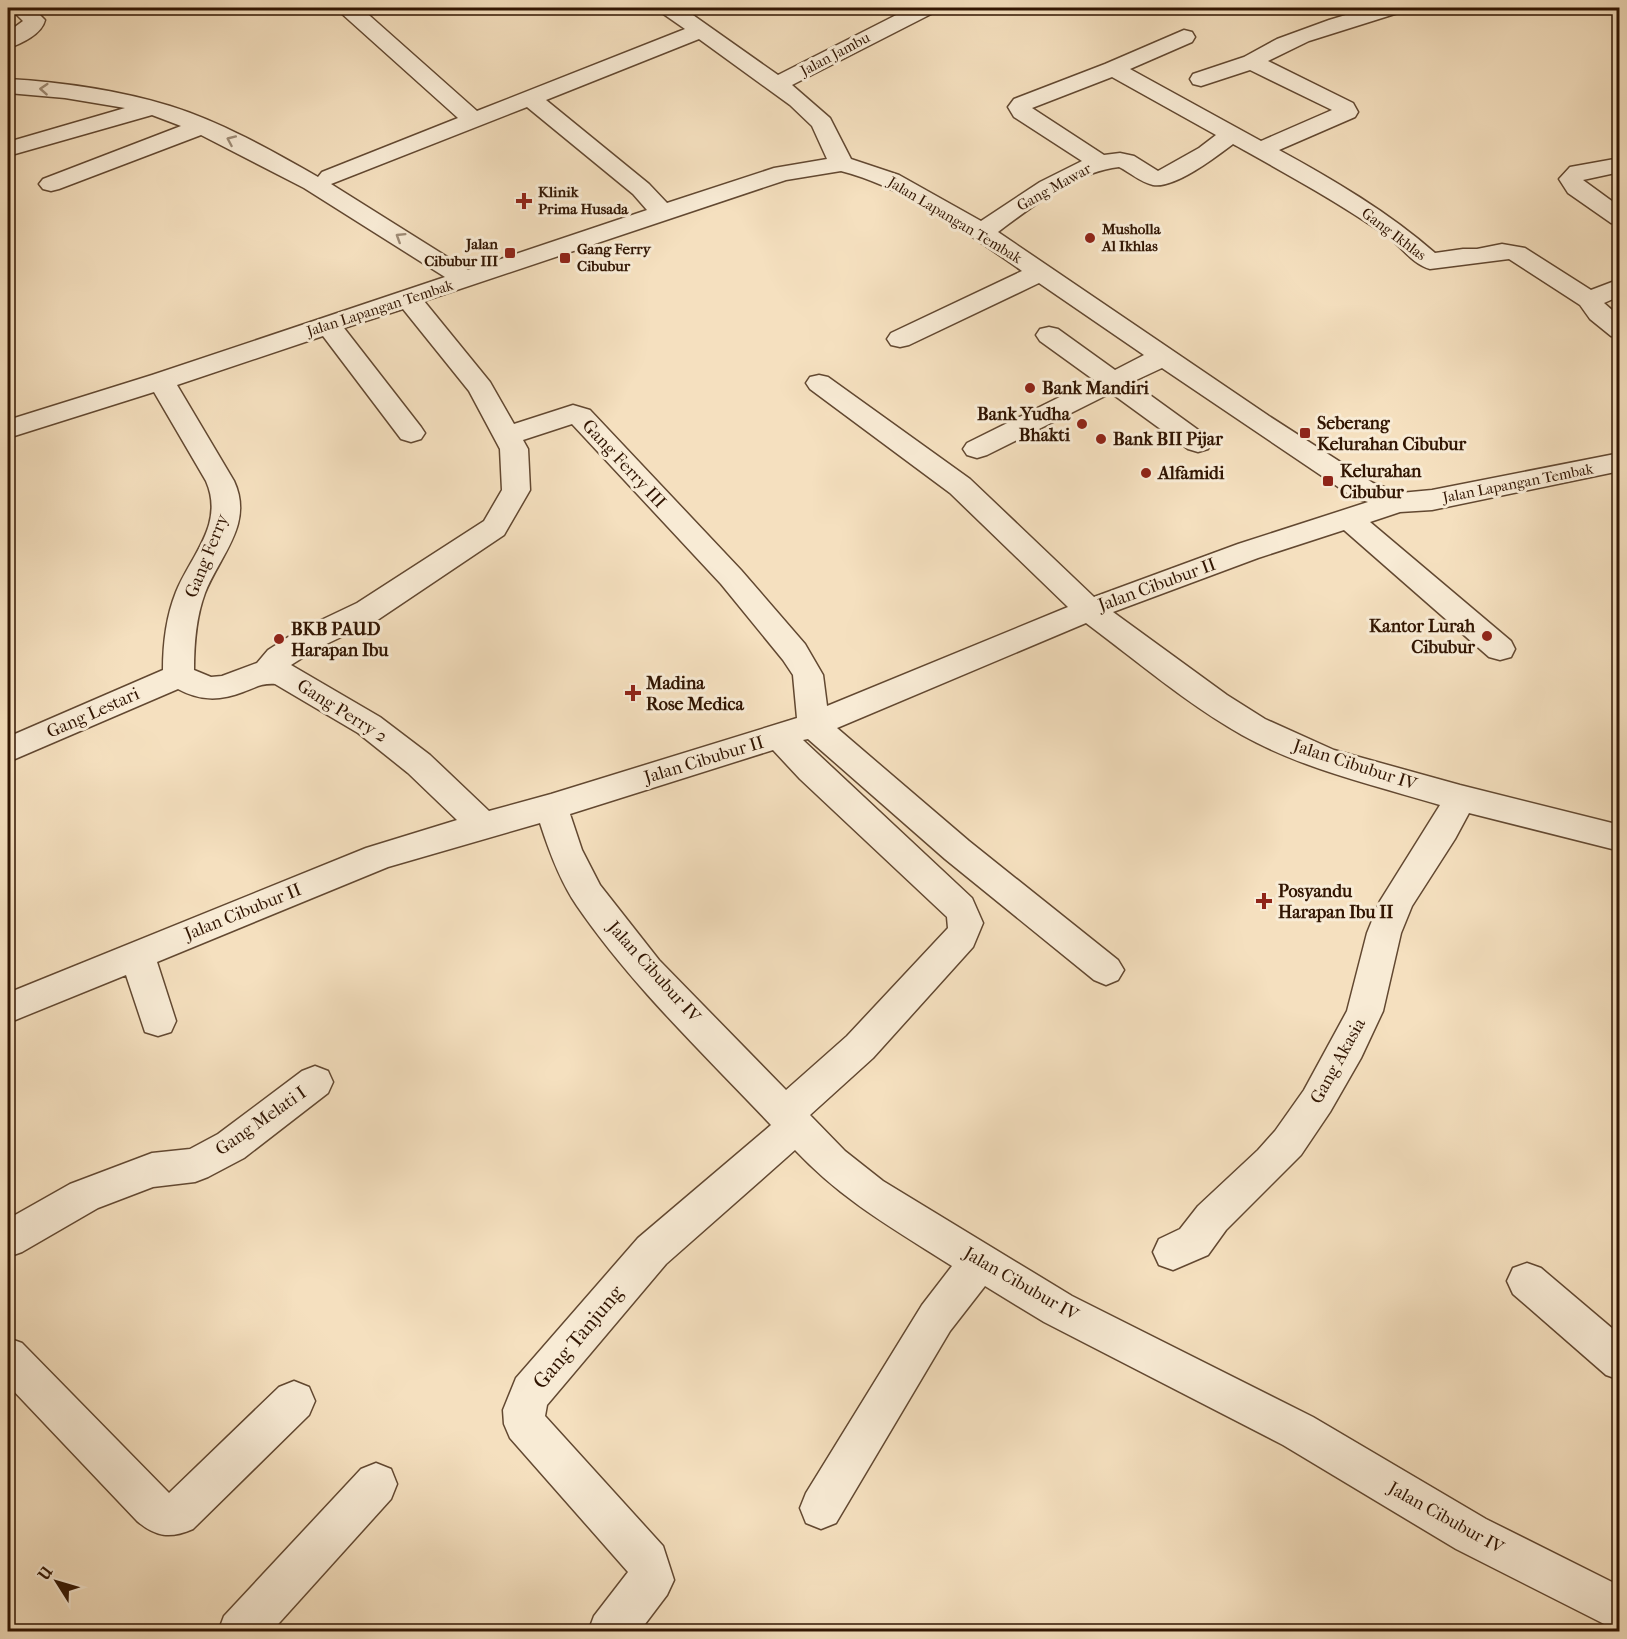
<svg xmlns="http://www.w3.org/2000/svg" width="1627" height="1639" font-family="'IM FELL French Canon',serif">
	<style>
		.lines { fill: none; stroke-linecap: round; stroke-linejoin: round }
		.minor-casing { stroke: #624831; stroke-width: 3 }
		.minor { fill: #f8ebd5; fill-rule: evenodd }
		.oneway { stroke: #9e8b76 }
		.poi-dot { fill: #8f2418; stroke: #f8ebd5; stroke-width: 2 }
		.labels { text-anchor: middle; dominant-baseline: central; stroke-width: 6; stroke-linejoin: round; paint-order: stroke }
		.far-street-label { font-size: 15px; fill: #311502; stroke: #f8ebd5 }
		.far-poi-label { font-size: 15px; font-weight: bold; fill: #311502; stroke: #f8ebd5; text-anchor: start }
		.poi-label { font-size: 18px; font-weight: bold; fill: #311502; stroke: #f8ebd5; text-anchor: start }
		.street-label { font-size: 18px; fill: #311502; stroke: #f8ebd5 }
		.near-street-label { font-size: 21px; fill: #311502; stroke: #f8ebd5 }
	</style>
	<rect width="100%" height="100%" fill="#f5e0bf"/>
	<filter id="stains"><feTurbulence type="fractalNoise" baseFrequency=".00333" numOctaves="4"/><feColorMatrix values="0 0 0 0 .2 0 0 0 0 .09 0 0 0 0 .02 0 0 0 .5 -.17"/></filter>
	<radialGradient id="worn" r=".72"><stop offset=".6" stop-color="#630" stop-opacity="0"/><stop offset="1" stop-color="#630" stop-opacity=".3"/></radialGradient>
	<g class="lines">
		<defs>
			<g id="minor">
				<path d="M10 8H33L45 20C42 34 21 44 8 48V32L23 21Z"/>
				<path d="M339 8H361L477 111 685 29 662 13 660 8H683L778 75 910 8H935L933 13 792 85 830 118 851 159 899 175 981 221 1040 182 1082 161 1014 117 1008 107 1014 99 1105 64 1184 30 1192 32 1195 37 1192 42 1130 69 1261 141 1332 110 1250 70 1201 86 1193 84 1190 79 1193 74 1244 57 1277 39 1329 20 1369 8H1400L1398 13 1309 41 1268 61 1353 103 1358 112 1355 117 1279 150C1334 180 1388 212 1435 253L1463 249H1477L1502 244 1525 248 1591 290 1620 279V296L1604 303 1620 317V338L1611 336 1590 319 1580 305 1509 259 1430 269C1412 264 1401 246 1387 236 1338 202 1285 173 1233 144 1216 157 1174 189 1153 185 1140 182 1131 173 1119 167 1075 172 1033 206 998 232L1269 416 1373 483 1400 493 1432 490 1620 453V471L1432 510 1400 512 1370 522 1511 641 1515 649 1511 657 1500 660 1489 657 1344 530 1258 558 1113 612 1227 695 1265 719 1334 750 1460 785 1620 825V851L1469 813 1455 839 1412 906 1401 933 1383 1011 1361 1058 1330 1112 1301 1155 1226 1230 1208 1255 1173 1270 1159 1265 1153 1252 1159 1239 1180 1229 1198 1206 1258 1150 1275 1131 1304 1090 1347 1011 1367 933 1380 901 1440 805C1373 785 1303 769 1242 735 1187 704 1137 661 1086 623L837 728 969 841 1118 960 1124 970 1118 980 1106 985 1094 980 945 859 808 739 803 740 972 898 983 923 973 947 873 1058 810 1115 845 1151 883 1181 1072 1296 1313 1417 1486 1519 1620 1586V1632L1456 1549 1283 1445 1044 1322 985 1286 950 1331 836 1523 821 1529 806 1523 800 1508 806 1493 922 1305 952 1266C894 1229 843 1201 795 1150L666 1264 547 1405 545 1416 663 1546 674 1580 667 1595 639 1632H588L594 1616 628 1572 510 1438 504 1424 503 1410 516 1378 638 1238 771 1125C704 1054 632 986 577 906 560 881 549 851 540 823L388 867 157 962 176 1021 171 1032 158 1036 145 1032 126 975 8 1023V993L366 848 457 820 408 773 358 733 275 684C262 683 254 688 243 692 220 701 200 701 178 689L8 762V737L163 670C163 644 166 617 176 592 191 555 225 524 206 481L154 392 8 438V420L152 375 445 277 304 188 201 135 59 189 51 191 43 189 39 184 43 179 181 126 152 115 8 156V142L125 108 65 98 8 93V79C61 82 118 90 170 106 221 122 271 150 318 177L322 172 458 118 341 13ZM699 39 790 105 812 126 827 159 774 168 667 203 649 184 546 100ZM1112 77 1216 135 1199 148 1158 171 1134 156 1120 153 1104 155 1032 108ZM527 107 633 194 647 210 468 270 331 184ZM841 171C907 188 967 233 1022 271L891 333 887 339 891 345 900 347 909 345 1039 283 1144 355 1115 370 1058 329 1049 327 1040 329 1036 335 1040 341 1094 380 967 443 963 449 967 455 977 458 987 455 1111 393 1188 449 1198 452 1208 449 1212 443 1208 437 1132 382 1162 368 1353 497 1368 502 1238 544 1094 597 970 479 828 377 819 375 810 377 806 383 810 389 950 493 1068 607 827 706 823 675 805 644 741 570 590 410 573 405 514 424 490 382 424 301 786 180ZM403 309 469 391 500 449 502 490 484 521 357 603 296 632 268 650 257 663 222 676 211 677 194 670C194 644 196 617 205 593 220 555 254 524 234 481L177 385 323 336 401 439 411 442 421 439 425 433 421 427 344 328ZM572 424 721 584 783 660 793 675 797 718 551 794 489 811 430 755 380 717 291 665 318 648 379 619 504 535 530 490 528 449 523 440ZM773 750 800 779 947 917 948 928 847 1036 786 1090 659 960 600 885 582 850 570 814Z"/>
				<path d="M1620 158V172L1583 180 1620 207V225L1611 223 1568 193 1559 179 1570 167Z"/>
				<path d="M315 1066 328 1071 333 1082 328 1093 244 1158 208 1177 195 1182 153 1187 98 1208 22 1252 8 1257V1219L70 1184 152 1153 190 1149 218 1134 302 1071Z"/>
				<path d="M1527 1263 1541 1268 1620 1335V1380L1606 1375 1513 1294 1507 1281 1513 1268Z"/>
				<path d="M8 1338 22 1343 169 1493 279 1387 294 1381 309 1387 315 1401 309 1415 193 1529C170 1539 156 1537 137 1521L8 1385Z"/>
				<path d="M376 1463 391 1469 397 1484 391 1499 271 1632H218L224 1616 361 1469Z"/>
			</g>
		</defs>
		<!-- minor casing -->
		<use href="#minor" class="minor-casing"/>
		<!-- minor -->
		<use href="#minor" class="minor"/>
	</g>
	<!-- one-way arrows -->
	<defs><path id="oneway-chevron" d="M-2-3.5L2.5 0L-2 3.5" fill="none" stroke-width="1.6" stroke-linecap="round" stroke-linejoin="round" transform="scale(1.5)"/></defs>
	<g class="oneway">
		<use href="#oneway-chevron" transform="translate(44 89) rotate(-176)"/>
		<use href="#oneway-chevron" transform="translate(231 140) rotate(-156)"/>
		<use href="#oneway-chevron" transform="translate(400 237) rotate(-148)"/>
	</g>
	<!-- markers -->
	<g class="poi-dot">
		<path d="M521 192h6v6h6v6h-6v6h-6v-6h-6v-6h6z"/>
		<circle cx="1090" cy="238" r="6"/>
		<rect x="504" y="247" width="12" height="12" rx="3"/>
		<rect x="559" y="252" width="12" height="12" rx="3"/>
		<circle cx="1030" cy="388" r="6"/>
		<circle cx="1082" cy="424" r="6"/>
		<rect x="1299" y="427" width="12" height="12" rx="3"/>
		<circle cx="1101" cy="439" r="6"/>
		<circle cx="1146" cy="473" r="6"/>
		<rect x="1322" y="475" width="12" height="12" rx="3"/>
		<circle cx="1487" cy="636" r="6"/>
		<circle cx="279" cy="639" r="6"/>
		<path d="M630 684h6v6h6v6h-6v6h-6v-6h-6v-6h6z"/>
		<path d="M1261 892h6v6h6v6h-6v6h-6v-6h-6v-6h6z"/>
	</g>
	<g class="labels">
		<!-- far-street labels -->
		<g class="far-street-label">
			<text transform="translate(835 54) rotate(-28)">Jalan Jambu</text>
			<text transform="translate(1054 187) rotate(-29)">Gang Mawar</text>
			<text transform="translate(955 220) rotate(31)">Jalan Lapangan Tembak</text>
			<text transform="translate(1394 234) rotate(37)">Gang Ikhlas</text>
			<text transform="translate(380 308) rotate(-18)">Jalan Lapangan Tembak</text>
			<text transform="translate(1518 483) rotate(-11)">Jalan Lapangan Tembak</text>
		</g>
		<!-- far-poi labels -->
		<g class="far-poi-label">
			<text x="538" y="192">Klinik<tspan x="538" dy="17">Prima Husada</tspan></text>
			<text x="1102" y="229">Musholla<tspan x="1102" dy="17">Al Ikhlas</tspan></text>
			<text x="498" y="244" text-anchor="end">Jalan<tspan x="498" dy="17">Cibubur III</tspan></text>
			<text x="577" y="249">Gang Ferry<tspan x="577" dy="17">Cibubur</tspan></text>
		</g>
		<!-- poi labels -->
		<g class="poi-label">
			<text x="1042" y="388">Bank Mandiri</text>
			<text x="1070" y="414" text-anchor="end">Bank Yudha<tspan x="1070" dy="21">Bhakti</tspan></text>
			<text x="1317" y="423">Seberang<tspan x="1317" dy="21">Kelurahan Cibubur</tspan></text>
			<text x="1113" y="439">Bank BII Pijar</text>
			<text x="1340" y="471">Kelurahan<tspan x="1340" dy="21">Cibubur</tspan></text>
			<text x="1158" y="473">Alfamidi</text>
			<text x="1475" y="626" text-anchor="end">Kantor Lurah<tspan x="1475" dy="21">Cibubur</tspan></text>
			<text x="291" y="629">BKB PAUD<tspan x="291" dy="21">Harapan Ibu</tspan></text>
			<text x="646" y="683">Madina<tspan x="646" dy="21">Rose Medica</tspan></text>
			<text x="1278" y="891">Posyandu<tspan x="1278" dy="21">Harapan Ibu II</tspan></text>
		</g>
		<!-- street labels -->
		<g class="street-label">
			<text transform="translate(624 464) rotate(47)">Gang Ferry III</text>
			<text transform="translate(207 556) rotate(-68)">Gang Ferry</text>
			<text transform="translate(1157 585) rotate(-20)">Jalan Cibubur II</text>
			<text transform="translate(342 711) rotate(32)">Gang Perry 2</text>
			<text transform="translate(93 713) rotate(-24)">Gang Lestari</text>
			<text transform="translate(704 760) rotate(-17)">Jalan Cibubur II</text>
			<text transform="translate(1355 765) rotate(18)">Jalan Cibubur IV</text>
			<text transform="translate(243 912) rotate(-22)">Jalan Cibubur II</text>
			<text transform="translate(654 972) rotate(48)">Jalan Cibubur IV</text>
			<text transform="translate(1338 1061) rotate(-61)">Gang Akasia</text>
			<text transform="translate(261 1121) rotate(-35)">Gang Melati I</text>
			<text transform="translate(1021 1284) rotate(30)">Jalan Cibubur IV</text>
			<text transform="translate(1446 1518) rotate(29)">Jalan Cibubur IV</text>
		</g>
		<!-- near-street labels -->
		<g class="near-street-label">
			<text transform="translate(578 1337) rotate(-50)">Gang Tanjung</text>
		</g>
	</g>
	<!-- margin -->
	<rect width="1627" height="1639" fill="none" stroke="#f5e0bf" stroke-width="30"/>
	<rect x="9" y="9" width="1609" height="1621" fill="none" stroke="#311502" stroke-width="3"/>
	<rect x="15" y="15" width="1597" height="1609" fill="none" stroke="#311502" stroke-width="1.5"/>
	<!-- north arrow -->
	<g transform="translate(57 1582) rotate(307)" stroke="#f8ebd5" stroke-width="4.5" paint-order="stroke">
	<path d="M0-4.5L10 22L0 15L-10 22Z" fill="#311502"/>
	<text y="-9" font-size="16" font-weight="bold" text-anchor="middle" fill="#311502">U</text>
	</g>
	<rect width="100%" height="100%" filter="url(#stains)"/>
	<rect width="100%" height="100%" fill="url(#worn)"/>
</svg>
